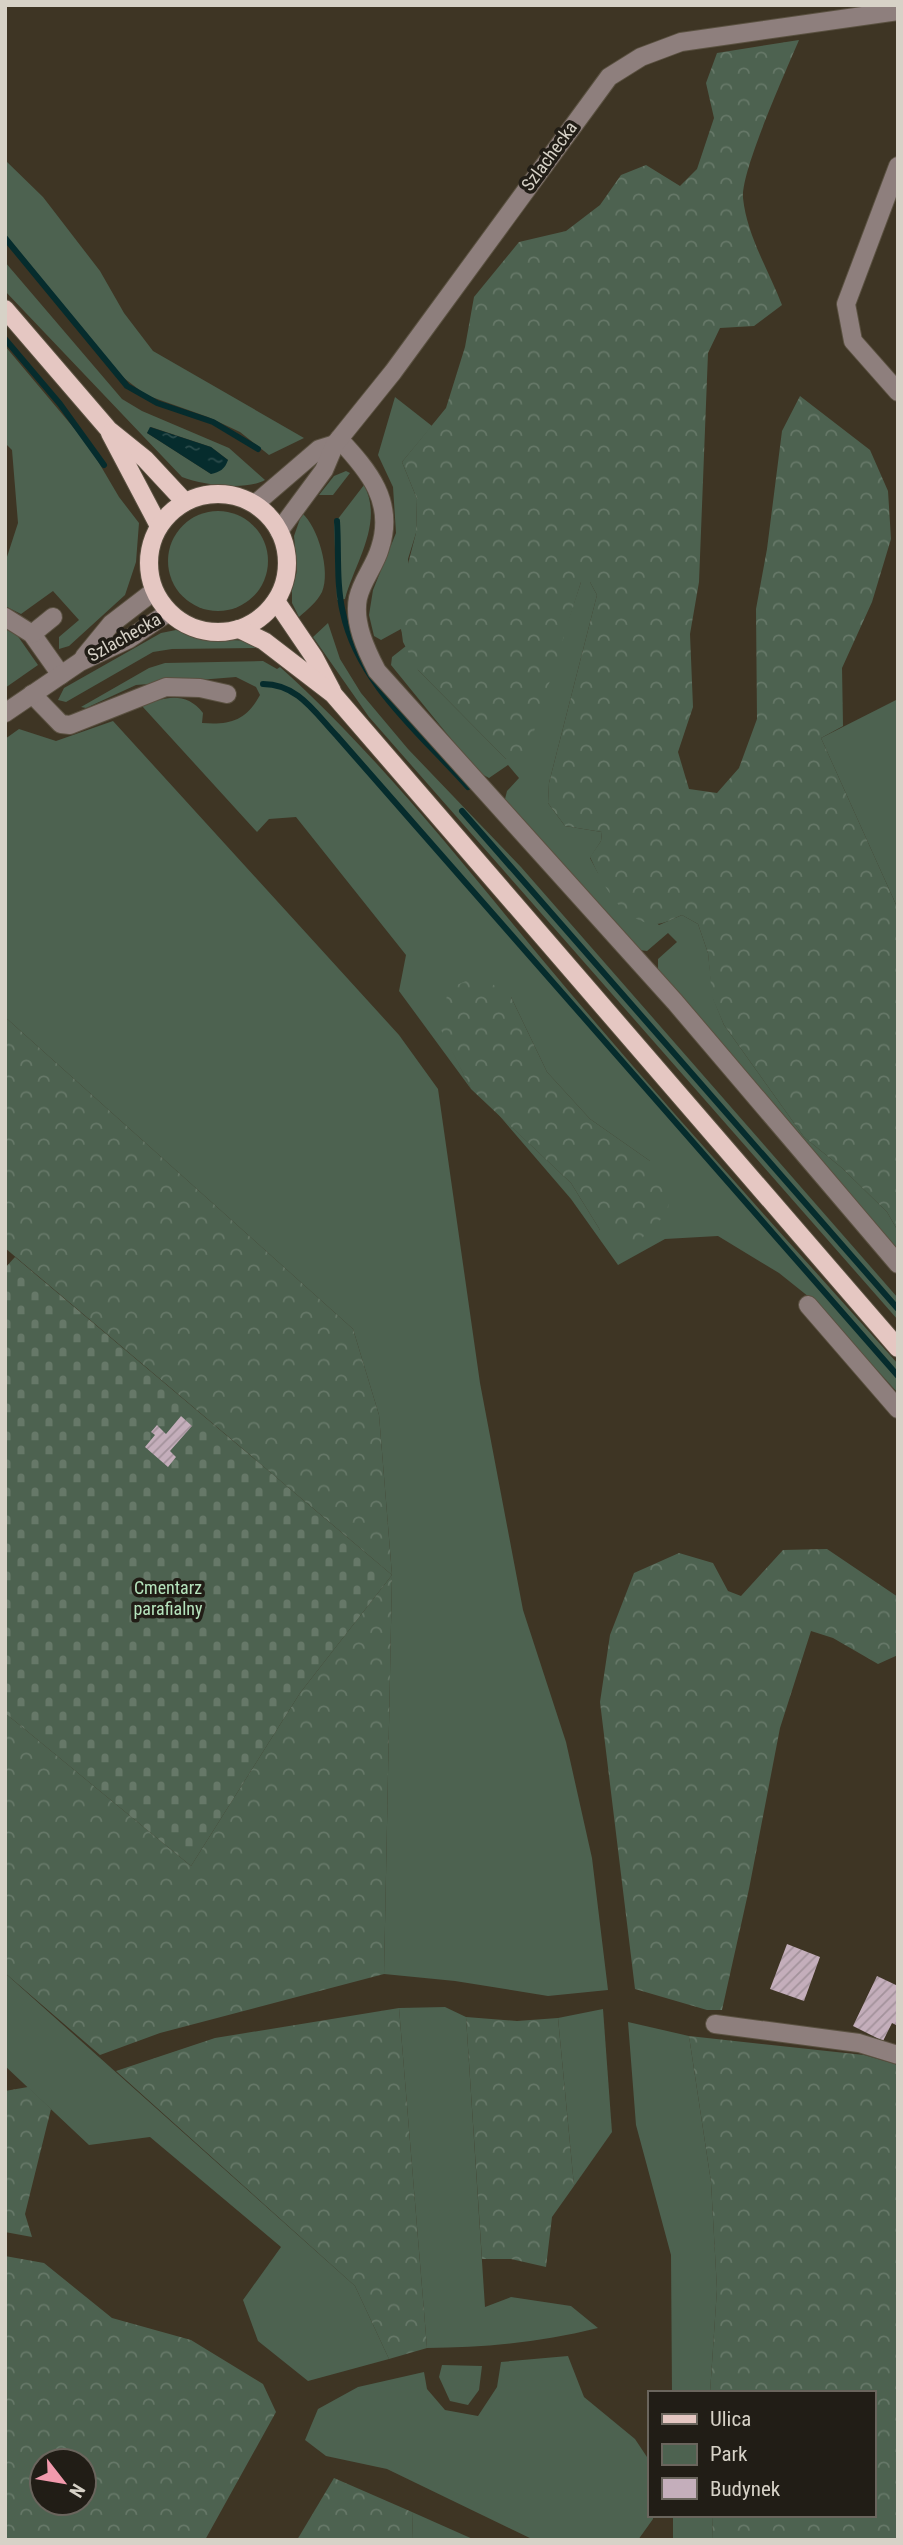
<svg xmlns="http://www.w3.org/2000/svg" width="903" height="2545" font-family="'Roboto Condensed',sans-serif">
	<style>
		.green { fill: #4d6250; fill-rule: evenodd }
		.forest { fill: url(#forest-crowns); fill-rule: evenodd }
		.cemetery { fill: url(#cemetery-stones) }
		.water { fill: url(#water-ripples) }
		.lines { fill: none; stroke-linecap: round; stroke-linejoin: round }
		.stream { stroke: #062c2d; stroke-width: 6 }
		.building { fill: url(#building-hatch) }
		.minor-casing { stroke: #5a5141; stroke-width: 20 }
		.major-casing { stroke: #5a5141; stroke-width: 20 }
		.minor { stroke: #8e7f7d; stroke-width: 18 }
		.major { stroke: #e5c7c2; stroke-width: 18 }
		.labels { text-anchor: middle; dominant-baseline: central; stroke-width: 7; stroke-linejoin: round; paint-order: stroke }
		.street-label { font-size: 18px; fill: #d7d2c7; stroke: #211d16 }
		.park-label { font-size: 18px; fill: #b6e4bd; stroke: #211d16 }
	</style>
	<defs>
		<pattern id="forest-crowns" width="20" height="18" patternUnits="userSpaceOnUse" patternTransform="scale(1.75)"><rect width="20" height="18" fill="#4d6250"/><path d="M2 6a3 3 0 1 1 6 0M12 15a3 3 0 1 1 6 0" fill="none" stroke="#667868"/></pattern>
		<pattern id="cemetery-stones" width="16" height="16" patternUnits="userSpaceOnUse" patternTransform="scale(1.75)"><rect width="16" height="16" fill="#4d6250"/><path d="M2 7V4a2 2 0 0 1 4 0v3zM10 15v-3a2 2 0 0 1 4 0v3z" fill="#667868"/></pattern>
		<pattern id="water-ripples" width="26" height="14" patternUnits="userSpaceOnUse" patternTransform="scale(1.75)"><rect width="26" height="14" fill="#062c2d"/><path d="M2 4q2-2 4 0t4 0M15 11q2-2 4 0t4 0" fill="none" stroke="#2a4a4a"/></pattern>
		<pattern id="building-hatch" width="6" height="6" patternUnits="userSpaceOnUse" patternTransform="scale(1.75)"><rect width="6" height="6" fill="#c4aebb"/><path d="M-1 1l2-2M0 6l6-6M5 7l2-2" fill="none" stroke="#a3929b"/></pattern>
	</defs>
	<rect width="100%" height="100%" fill="#3e3524"/>
	<!-- green -->
	<g class="green">
		<path d="M5 160 43 197 100 271 124 313 153 351 304 438 269 455 240 432 208 417 146 395 120 375 5 234Z"/>
		<path d="M5 262 122 399 142 411 229 448 265 480C246 491 202 485 182 477L5 291ZM151 427 211 447 228 460 211 474 147 433Z"/>
		<path d="M5 346 89 446 119 497 139 523 136 562 125 595 69 646 59 649V637L79 620 53 591 21 614 5 606V563L18 523 12 450 5 443Z"/>
		<path d="M395 397 432 426 402 462 417 499 416 533 408 559 418 670 506 759 561 642 581 582H590L597 595 549 783 548 803 565 826 602 832 601 841 590 858 598 873 659 925 682 915 698 924 708 953 713 998 724 1025 804 1137 842 1168 887 1212 898 1231V1255L658 973V959L677 942 668 933 647 951 639 950 505 799 507 791 519 778 508 765 489 778 478 772 391 665 392 657 406 646 401 629 381 640 374 636 369 615 373 590 396 533 393 487 378 455Z"/>
		<path d="M346 471 350 473 333 495H319L334 476Z"/>
		<path d="M364 485C384 523 355 562 345 599L337 600 334 524Z"/>
		<circle cx="218" cy="561" r="50"/>
		<path d="M302 513C318 527 331 571 322 592 317 602 308 609 299 617L292 603V590L297 571 294 536Z"/>
		<path d="M328 623 340 659 361 693 408 749 521 867 898 1298V1320L369 717 313 637Z"/>
		<path d="M5 629 17 635 38 665 5 688Z"/>
		<path d="M176 630 212 639 251 641 260 648 172 649 153 652 66 702 58 700 64 688 161 633Z"/>
		<path d="M263 661 277 669 280 667C389 765 478 884 572 995 678 1120 789 1242 898 1364V1393L814 1301 779 1273 718 1236 665 1239 618 1265 571 1199 498 1114 571 1183 600 1230 650 1161 590 1119 547 1072 511 997 442 1030 471 1089 399 991 406 955 296 817 269 819 257 832 142 706C164 697 186 691 203 713L202 723C230 725 246 721 260 695L256 687 236 677 136 685 86 708 81 707 149 668 165 663Z"/>
		<path d="M898 699V909L821 738Z"/>
		<path d="M113 721 399 1035 438 1089 480 1383 523 1610 566 1742 592 1858 608 1990 548 1996 455 1981 384 1974 392 1575 379 1415 353 1329 5 1017V739L19 729 56 741Z"/>
		<path d="M5 1973 355 2286 389 2359 308 2381 258 2341 243 2300 281 2247 150 2137 89 2145 5 2066Z"/>
		<path d="M445 2007 466 2017 485 2307 511 2297 571 2306 598 2328C541 2342 486 2348 427 2348L399 2008Z"/>
		<path d="M603 2009 612 2132 574 2186 558 2018Z"/>
		<path d="M628 2022 689 2036 711 2182 717 2289 710 2393H672L671 2255 636 2125Z"/>
		<path d="M568 2356 584 2397 635 2439 649 2460V2515H653V2519L638 2540H534L387 2469 326 2456 305 2440 318 2409 358 2387 424 2372 427 2389 445 2410 478 2416 497 2387 501 2362Z"/>
		<path d="M442 2365 482 2366 479 2390 468 2405 450 2401 439 2377Z"/>
		<path d="M412 2512 475 2540H413Z"/>
		<path d="M673 2515H712L713 2540H673Z"/>
	</g>
	<!-- forest -->
	<g class="forest">
		<path d="M799 40C786 71 741 170 743 198 747 236 769 271 782 305L754 326 720 328 708 353 699 582 690 634 693 707 678 752 689 789 717 793 739 768 757 719 756 609 767 549 782 431 800 396 870 450 888 491 891 539 872 602 842 668 843 726 821 738 898 909V1231L887 1212 842 1168 804 1137 724 1025 712 997 708 953 698 924 682 915C674 918 664 924 656 924 622 923 603 885 590 857L601 841 602 832 565 826 548 803 549 783 597 595 590 582H581L526 757 506 759 418 670 403 642 400 619 402 587 416 533 417 499 402 462 446 408 465 347 474 297 519 242 566 231 600 205 621 175 646 165 680 186 697 169 714 118 706 83 717 53Z"/>
		<path d="M479 975 511 997 547 1072 590 1119 650 1161 669 1184 668 1212 637 1243 600 1230 571 1183 471 1089 441 1030 448 989Z"/>
		<path d="M5 1017 353 1329 379 1415 392 1575 384 1974 160 2033 100 2055 5 1973V1713L191 1866 300 1693 392 1575 5 1248Z"/>
		<path d="M827 1549 898 1597V1655L878 1664 833 1638 811 1631 780 1728 749 1889 722 2010H707L635 1989 600 1702 610 1635 634 1573 679 1553 713 1563 728 1591 741 1596 783 1550Z"/>
		<path d="M399 2008 427 2348 389 2359 355 2286 116 2071 215 2038Z"/>
		<path d="M466 2017 517 2021 558 2018 574 2186 552 2217 546 2267 511 2259H482Z"/>
		<path d="M689 2036 864 2055 898 2065V2540H713L712 2515H873V2393H710L717 2289 711 2182Z"/>
		<path d="M28 2087 51 2109 25 2214 32 2237 5 2232V2091Z"/>
		<path d="M5 2256 44 2263 112 2318 191 2340 263 2384 276 2412 205 2540H5ZM42 2461H84V2503H42Z"/>
		<path d="M334 2478 412 2512 413 2540H297Z"/>
	</g>
	<!-- cemetery -->
	<path class="cemetery" d="M15 1257 392 1575 300 1693 191 1866 5 1713V1268Z"/>
	<!-- water -->
	<path class="water" d="M150 427 211 447 228 460C225 469 220 472 211 474L147 433Z"/>
	<g class="lines">
		<!-- stream -->
		<g class="stream">
			<path d="M5 238 127 386 157 403 213 422 258 449"/>
			<path d="M5 339 60 404 104 465"/>
			<path d="M337 521C339 551 336 584 343 613 358 684 422 735 468 787"/>
			<path d="M263 684C298 684 315 713 337 736L898 1376"/>
			<path d="M462 811 898 1309"/>
		</g>
	</g>
	<!-- building -->
	<g class="building">
		<path d="M181 1416 192 1426 170 1451 176 1457 168 1467 145 1447 155 1435 151 1432 157 1425 166 1434Z"/>
		<path d="M787 1944 820 1957 804 2001 770 1989Z"/>
		<path d="M877 1976 898 1986V2020L896 2025 892 2023 883 2041 853 2026Z"/>
	</g>
	<g class="lines">
		<defs>
			<g id="minor">
				<path d="M898 166 846 304 853 341 898 392"/>
				<path d="M339 439C369 471 395 502 380 548 375 566 362 580 358 598 353 622 366 650 377 671L675 1002 898 1264"/>
				<path d="M255 504 319 449 335 444"/>
				<path d="M279 531 324 470 335 444 393 372 609 77 641 57 681 42 898 11"/>
				<path d="M5 617 32 634 61 675"/>
				<path d="M32 634 53 617"/>
				<path d="M84 657 111 624 154 591"/>
				<path d="M32 694 61 724 70 725 166 687 200 688 227 694"/>
				<path d="M5 713 80 662 129 639 169 612"/>
				<path d="M808 1305 898 1409"/>
				<path d="M715 2024 859 2043 898 2055"/>
			</g>
			<g id="major">
				<path d="M5 309 109 430 145 459 185 502"/>
				<path d="M110 433 159 526"/>
				<circle cx="218" cy="563" r="69"/>
				<path d="M276 601 314 657 332 691"/>
				<path d="M239 629 264 641 333 694 898 1348"/>
			</g>
		</defs>
		<!-- minor casing -->
		<use href="#minor" class="minor-casing"/>
		<!-- major casing -->
		<use href="#major" class="major-casing"/>
		<!-- minor -->
		<use href="#minor" class="minor"/>
		<!-- major -->
		<use href="#major" class="major"/>
	</g>
	<g class="labels">
		<!-- street labels -->
		<g class="street-label">
			<text transform="translate(549 156) rotate(-54)">Szlachecka</text>
			<text transform="translate(124 637) rotate(-29)">Szlachecka</text>
		</g>
		<!-- park labels -->
		<g class="park-label">
			<text x="168" y="1587">Cmentarz<tspan x="168" dy="21">parafialny</tspan></text>
		</g>
	</g>
	<!-- border -->
	<rect width="903" height="2545" fill="none" stroke="#d7d2c7" stroke-width="14"/>
	<!-- legend -->
	<rect x="648" y="2391" width="228" height="126" fill="#211d16" stroke="#6a655d" stroke-width="2"/>
	<rect x="662" y="2414" width="35" height="10" fill="#e5c7c2" stroke="#6a655d" stroke-width="2"/>
	<text x="710" y="2426" font-size="21" fill="#d7d2c7">Ulica</text>
	<rect x="662" y="2444" width="35" height="21" fill="#4d6250" stroke="#6a655d" stroke-width="2"/>
	<text x="710" y="2461" font-size="21" fill="#d7d2c7">Park</text>
	<rect x="662" y="2478" width="35" height="21" fill="#c4aebb" stroke="#6a655d" stroke-width="2"/>
	<text x="710" y="2496" font-size="21" fill="#d7d2c7">Budynek</text>
	<!-- north arrow -->
	<g transform="translate(63 2482) rotate(121)"><circle r="33" fill="#211d16" stroke="#6a655d" stroke-width="2"/>
	<path d="M0-5L12 26L0 18L-12 26Z" fill="#f29aad"/>
	<text y="-10" font-size="19" font-weight="bold" text-anchor="middle" fill="#d7d2c7">N</text>
	</g>
</svg>
